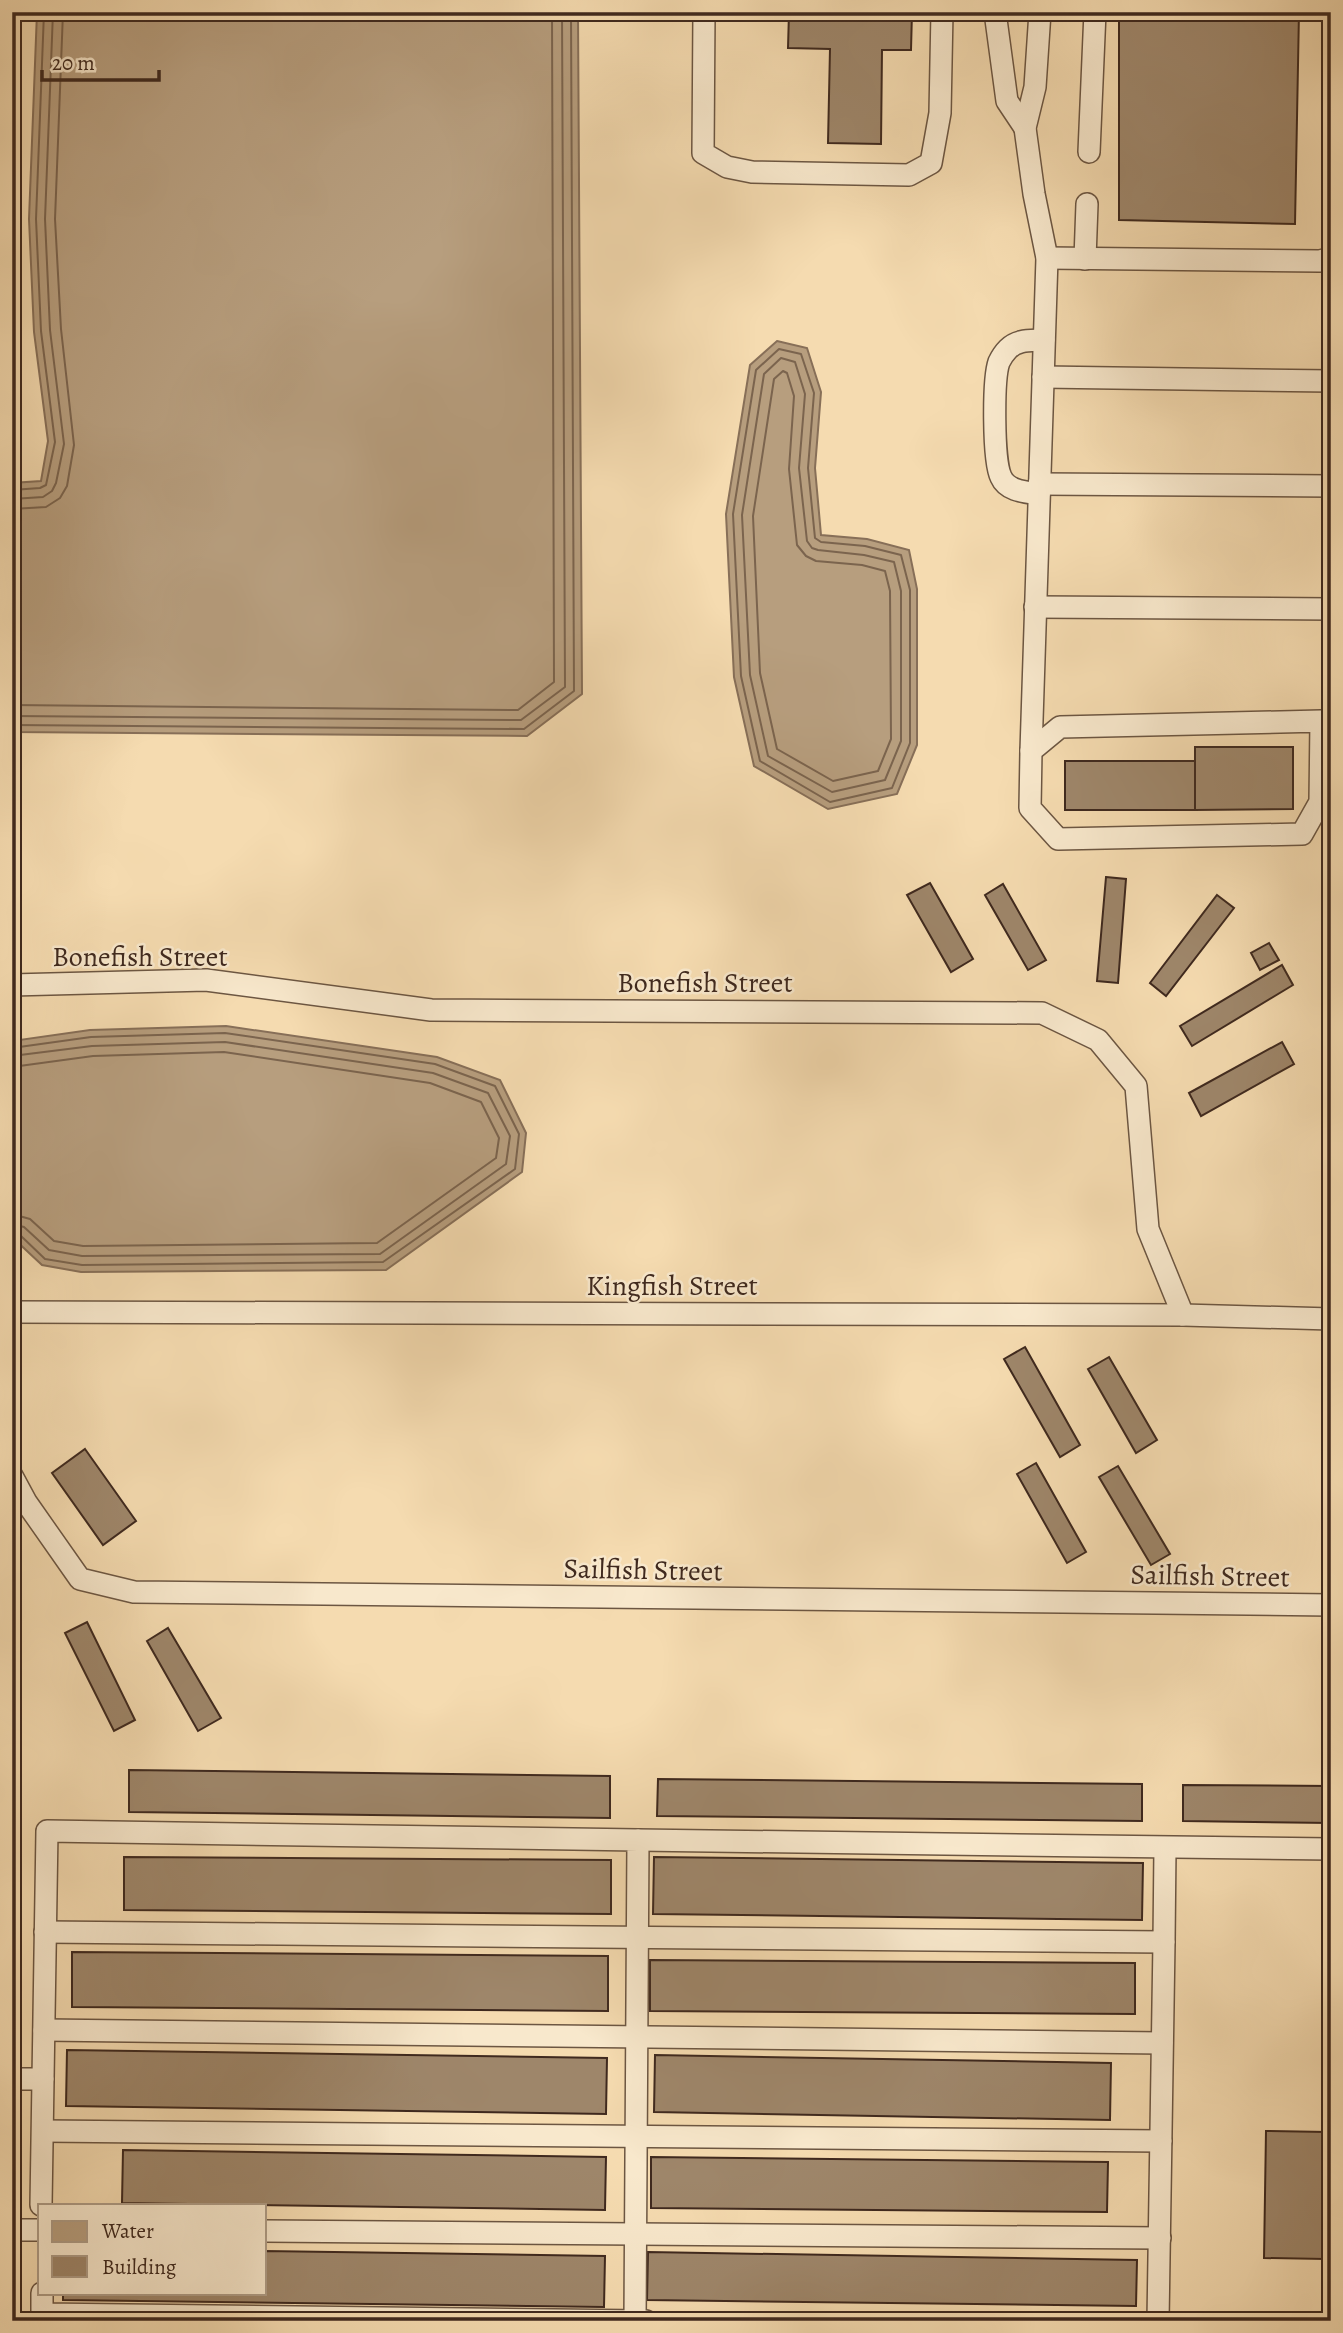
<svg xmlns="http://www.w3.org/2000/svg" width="1343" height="2333" font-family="Alegreya,serif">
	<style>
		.water { fill: #b79e7e; stroke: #876f58; stroke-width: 2 }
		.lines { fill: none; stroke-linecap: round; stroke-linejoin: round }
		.shore { stroke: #7b644e; stroke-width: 2 }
		.building { fill: #9e866a; stroke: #3f291e; stroke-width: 2 }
		.service-casing { stroke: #6c5642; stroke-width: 24 }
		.service { stroke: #f8e8cc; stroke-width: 21 }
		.labels { text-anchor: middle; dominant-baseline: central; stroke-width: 5; stroke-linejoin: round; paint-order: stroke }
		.street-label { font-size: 28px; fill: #3f291e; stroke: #f8e8cc }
	</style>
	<rect width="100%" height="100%" fill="#f5dbb0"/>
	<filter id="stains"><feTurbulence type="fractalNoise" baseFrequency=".00286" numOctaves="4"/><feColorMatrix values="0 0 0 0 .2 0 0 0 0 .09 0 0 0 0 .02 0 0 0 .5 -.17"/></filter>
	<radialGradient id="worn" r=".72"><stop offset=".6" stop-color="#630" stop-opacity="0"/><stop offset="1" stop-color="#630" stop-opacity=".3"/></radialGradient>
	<!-- water -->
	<g class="water">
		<path d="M37 12H578L582 694 527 736 12 732V483L41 481 48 441 34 332 29 219Z"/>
		<path d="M777 341 807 348 821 392 815 468 821 535 867 539 909 550 917 589V745L897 794 828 809 754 766 734 677 726 514 750 365Z"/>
		<path d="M226 1026 437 1057 500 1080 526 1133 522 1172 386 1270 81 1272 42 1265 12 1237V1041L90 1030Z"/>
	</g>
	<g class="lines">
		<!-- shore -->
		<g class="shore">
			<path d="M779 349 801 354 814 393 808 468 815 538 821 542 865 546 901 555 910 590V743L892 788 830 802 760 761 741 676 733 514 756 370Z"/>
			<path d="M781 358 795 362 805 394 799 468 807 541 812 548 818 550 864 555 894 562 901 591V741L885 780 832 792 768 756 750 675 742 515 764 374Z"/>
			<path d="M783 371 787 373 794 396 789 469 797 545 806 556 816 561 862 565 885 571 890 591 891 739 878 771 833 781 777 749 760 673 753 516 774 379Z"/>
			<path d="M12 490 40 488 46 485 55 442 41 331 36 219 44 12"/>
			<path d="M12 499 43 497 52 491 56 483 64 444 50 330 45 219 53 12"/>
			<path d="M12 509 46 507 60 498 67 486 74 445 61 329 55 219 63 12"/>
			<path d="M12 705 518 710 554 682 552 12"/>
			<path d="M12 716 521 720 565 687 562 12"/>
			<path d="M12 725 524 729 574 691 571 12"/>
			<path d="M12 1048 91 1037 225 1033 435 1064 495 1086 519 1134 515 1169 383 1262 82 1265 45 1259 20 1235 12 1233"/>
			<path d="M12 1056 92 1046 225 1042 433 1073 488 1093 510 1136 506 1164 380 1254 82 1256 49 1250 24 1227 12 1224"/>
			<path d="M12 1067 93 1056 224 1052 430 1083 481 1102 499 1138 496 1158 377 1243 83 1246 54 1241 30 1219 12 1214"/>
		</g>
	</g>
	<!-- building -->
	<g class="building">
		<path d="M789 12H912L911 50H882L881 144 828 143 830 49 788 48Z"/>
		<path d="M1119 12H1299L1295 224 1119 220Z"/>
		<path d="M1195 747H1293V809L1195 810Z"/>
		<rect x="1065" y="761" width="130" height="49"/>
		<path d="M1106 877 1126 879 1118 983 1097 981Z"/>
		<path d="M930 883 973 959 951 972 907 895Z"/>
		<path d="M1003 884 1046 960 1028 970 985 895Z"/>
		<path d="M1217 895 1234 908 1166 996 1150 983Z"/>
		<path d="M1269 943 1279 960 1260 970 1251 953Z"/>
		<path d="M1282 965 1293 985 1192 1046 1180 1026Z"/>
		<path d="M1282 1042 1294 1064 1201 1116 1189 1093Z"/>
		<path d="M1025 1347 1080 1445 1060 1457 1004 1359Z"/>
		<path d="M1109 1357 1157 1440 1136 1453 1088 1369Z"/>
		<path d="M85 1449 136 1521 103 1545 52 1473Z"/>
		<path d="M1036 1463 1086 1552 1067 1563 1017 1474Z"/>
		<path d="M1118 1466 1170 1554 1151 1565 1099 1477Z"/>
		<path d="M87 1622 135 1720 114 1731 65 1633Z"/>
		<path d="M168 1628 221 1718 198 1731 147 1641Z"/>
		<path d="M129 1770 610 1776V1818L129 1812Z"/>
		<path d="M12 1776H17L15 2007H12Z"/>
		<path d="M658 1779 1142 1784V1821L657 1816Z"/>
		<path d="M1183 1785 1331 1786V1823L1183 1821Z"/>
		<path d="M124 1857 611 1860V1914L124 1910Z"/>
		<path d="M654 1857 1143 1863 1142 1920 653 1914Z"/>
		<path d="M72 1952 608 1956V2011L72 2007Z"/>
		<path d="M650 1960 1135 1963V2014L650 2011Z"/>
		<path d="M67 2050 607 2058 606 2114 66 2106Z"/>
		<path d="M655 2055 1111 2063 1110 2120 654 2112Z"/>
		<path d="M1266 2131 1327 2132 1325 2259 1264 2258Z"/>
		<path d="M123 2150 606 2157 605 2210 122 2203Z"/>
		<path d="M651 2157 1108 2162 1107 2212 651 2208Z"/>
		<path d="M264 2251 605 2256 604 2307 63 2300V2293H264Z"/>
		<path d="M648 2252 1137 2260 1136 2306 647 2300Z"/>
	</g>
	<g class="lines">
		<defs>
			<g id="service">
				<path d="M704 12 703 153 727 167 752 172 909 175 931 163 940 113 942 12"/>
				<path d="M995 12 1007 101 1025 128"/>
				<path d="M1089 152 1095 12"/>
				<path d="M1047 258 1320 261 1331 258"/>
				<path d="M1085 259 1087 204"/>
				<path d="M1043 377 1331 381"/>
				<path d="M1039 484 1331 486"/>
				<path d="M1039 494C1025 492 1007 491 1001 477 993 461 993 379 999 362 1001 358 1005 352 1008 349 1018 339 1031 341 1044 340"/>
				<path d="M1035 607 1331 609"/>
				<path d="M1321 721 1320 802 1302 834 1058 839 1030 808 1031 751 1060 727 1321 721H1331"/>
				<path d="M1031 751 1047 258 1034 194 1025 128 1035 87 1040 12"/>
				<path d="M12 985 206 980 431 1010 1042 1013 1098 1040 1136 1086 1148 1229 1183 1315"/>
				<path d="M12 1312 1183 1315 1331 1319"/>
				<path d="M12 1476 26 1502 80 1579 134 1592 1331 1605"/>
				<path d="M638 1840 1331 1849"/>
				<path d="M45 1932 1164 1942 1165 1848"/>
				<path d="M44 2030 1162 2043"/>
				<path d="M12 2079H43L41 2205"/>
				<path d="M43 2079 47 1831 638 1840 635 2321"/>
				<path d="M43 2131 1161 2141"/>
				<path d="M12 2230H40"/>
				<path d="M264 2231 1160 2238"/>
				<path d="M42 2293V2314L646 2321"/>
				<path d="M1158 2321 1164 1942"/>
			</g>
		</defs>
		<!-- service casing -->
		<use href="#service" class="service-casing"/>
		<!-- service -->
		<use href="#service" class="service"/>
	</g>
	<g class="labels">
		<!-- street labels -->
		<g class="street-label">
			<text x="140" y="957">Bonefish Street</text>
			<text x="705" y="983">Bonefish Street</text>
			<text x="672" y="1286">Kingfish Street</text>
			<text transform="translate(643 1570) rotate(1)">Sailfish Street</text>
			<text transform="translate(1210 1576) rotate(1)">Sailfish Street</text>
		</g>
	</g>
	<!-- margin -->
	<rect width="1343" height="2333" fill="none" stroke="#f5dbb0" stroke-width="42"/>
	<rect x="14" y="14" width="1315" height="2305" fill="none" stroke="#3f291e" stroke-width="3.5"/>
	<rect x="21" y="21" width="1301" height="2291" fill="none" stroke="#3f291e" stroke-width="2"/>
	<!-- legend -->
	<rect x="38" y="2204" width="228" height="91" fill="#f8e8cc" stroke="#ae9c86" stroke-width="2"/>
	<rect x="52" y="2221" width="35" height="21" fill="#b79e7e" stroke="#ae9c86" stroke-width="2"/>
	<text x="102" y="2238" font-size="21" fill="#3f291e">Water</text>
	<rect x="52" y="2256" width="35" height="21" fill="#9e866a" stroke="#ae9c86" stroke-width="2"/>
	<text x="102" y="2274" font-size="21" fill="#3f291e">Building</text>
	<!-- scale -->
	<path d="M42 70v10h117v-10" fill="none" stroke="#3f291e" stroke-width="3.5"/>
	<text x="52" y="70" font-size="21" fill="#3f291e" stroke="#f8e8cc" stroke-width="5" paint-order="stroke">20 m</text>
	<rect width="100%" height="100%" filter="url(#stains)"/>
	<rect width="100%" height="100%" fill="url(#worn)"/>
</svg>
